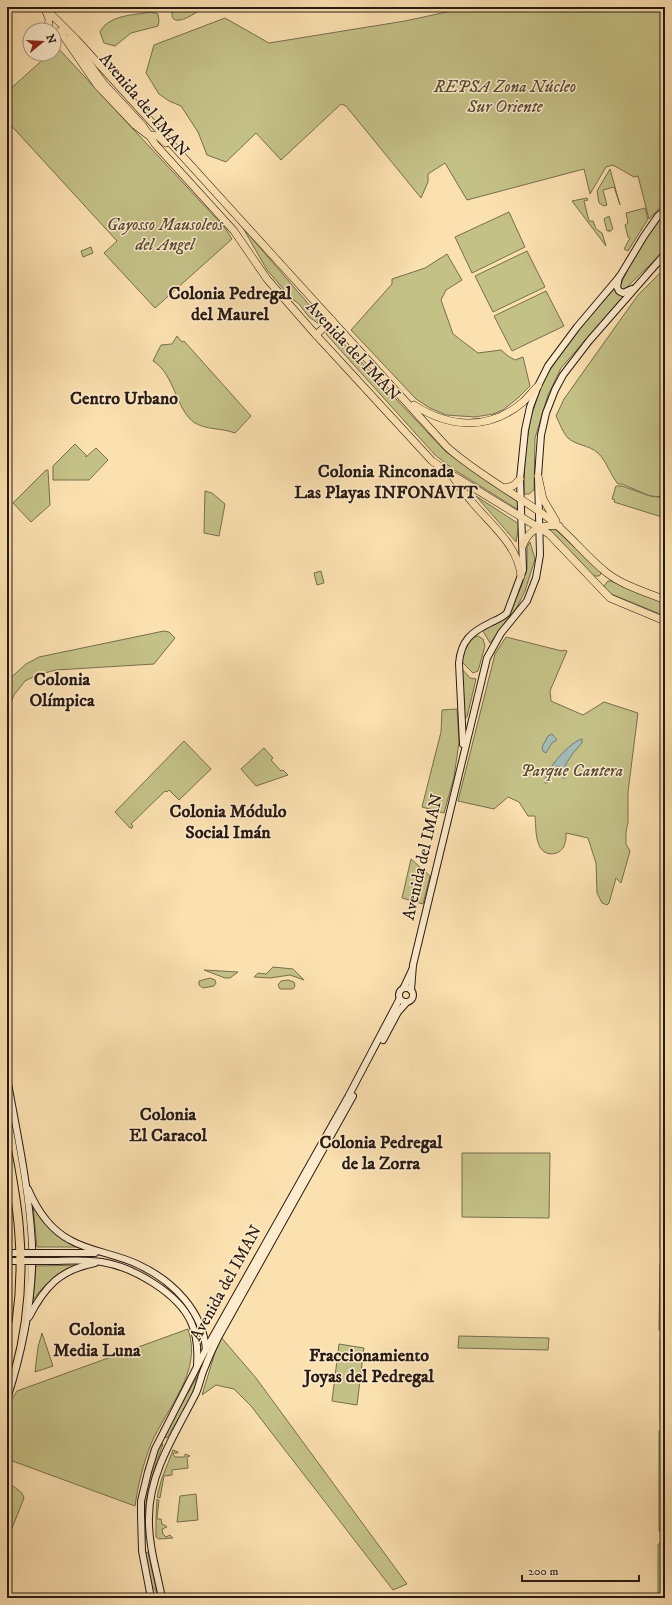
<svg xmlns="http://www.w3.org/2000/svg" width="672" height="1605" font-family="'IM FELL DW Pica',serif">
	<style>
		.green { fill: #c4c187; stroke: #776e4c }
		.water { fill: #a3bab6; stroke: #737a74 }
		.lines { fill: none; stroke-linecap: round; stroke-linejoin: round }
		.secondary-casing { stroke: #2a1a12; stroke-width: 8 }
		.primary-casing { stroke: #2a1a12; stroke-width: 8 }
		.motorway-casing { stroke: #2a1a12; stroke-width: 10 }
		.secondary { stroke: #fcebcc; stroke-width: 6 }
		.primary { stroke: #fbe0b0; stroke-width: 7 }
		.motorway { stroke: #fbe0b0; stroke-width: 8 }
		.secondary-bridge-casing { stroke: #2a1a12; stroke-width: 8; stroke-linecap: butt }
		.motorway-bridge-casing { stroke: #2a1a12; stroke-width: 10; stroke-linecap: butt }
		.secondary-bridge { stroke: #fcebcc; stroke-width: 6 }
		.motorway-bridge { stroke: #fbe0b0; stroke-width: 8 }
		.labels { text-anchor: middle; dominant-baseline: central; stroke-width: 3; stroke-linejoin: round; paint-order: stroke }
		.park-label { font-size: 17px; font-style: italic; fill: #584c35; stroke: #fcebcc }
		.street-label { font-size: 17px; fill: #2a1a12; stroke: #fcebcc }
		.neighbourhood-label { font-size: 18px; font-weight: bold; fill: #2a1a12; stroke: #fcebcc }
	</style>
	<rect width="100%" height="100%" fill="#fbe0b0"/>
	<filter id="stains"><feTurbulence type="fractalNoise" baseFrequency=".005" numOctaves="4"/><feColorMatrix values="0 0 0 0 .2 0 0 0 0 .09 0 0 0 0 .02 0 0 0 .5 -.17"/></filter>
	<radialGradient id="worn" r=".72"><stop offset=".6" stop-color="#630" stop-opacity="0"/><stop offset="1" stop-color="#630" stop-opacity=".3"/></radialGradient>
	<!-- green -->
	<g class="green">
		<path d="M175 7H204C197 13 166 33 173 8Z"/>
		<path d="M470 7H665V202L649 219 638 176 634 177 613 165 606 167 590 194 584 169 467 200 445 163 428 174V182L421 198 346 106 341 104 281 160 256 133 226 162 207 155 198 132 181 106 169 101 159 94 146 73 154 45 225 18 269 43 405 21Z"/>
		<path d="M151 12 158 14 159 21 158 26 131 33 115 46 104 43 100 32C108 15 134 15 151 12Z"/>
		<path d="M57 47 225 228 232 239 155 308 104 253 117 241 7 121V92L49 54H54V50Z"/>
		<path d="M610 169 620 205 614 187 603 190 607 205 604 206 599 203 597 191Z"/>
		<path d="M587 198 588 200 584 201 589 221H593L596 229 602 233 606 246 572 201Z"/>
		<path d="M645 208 648 219 628 251 624 249 630 238 628 237 625 225 628 223 626 213Z"/>
		<path d="M509 212 525 247 472 273 455 237Z"/>
		<path d="M665 215V250L623 291 619 288C630 264 646 233 665 215Z"/>
		<path d="M609 216 613 229 609 232V230L607 231 604 219Z"/>
		<path d="M243 228 324 322 319 324 309 317 299 304 291 298 267 270Z"/>
		<path d="M91 247 93 253 83 257 81 251Z"/>
		<path d="M527 251 545 287 493 312 475 276Z"/>
		<path d="M447 254 462 280 446 290 441 300 453 334 478 353 501 350 508 356 515 360 523 357 530 386 518 398 503 410 493 414 475 417 446 415 430 408 416 399 351 330 392 284V279L425 268Z"/>
		<path d="M665 268V497L650 496 622 484H618C610 474 607 462 598 453 589 445 575 445 568 438 563 433 559 422 556 416L564 399 638 295Z"/>
		<path d="M614 289 617 294 623 297 561 368 548 395 535 438 534 490 529 494H524L525 452 531 417 543 380 572 338Z"/>
		<path d="M546 291 564 326 512 351 494 316Z"/>
		<path d="M330 329 446 452 518 502 517 509 453 469 435 455 326 334Z"/>
		<path d="M177 336 182 342 184 341 251 416 235 433C222 428 207 430 195 423 176 411 175 374 153 361L161 345 172 344Z"/>
		<path d="M75 444 86 455V457L96 448 108 460 89 480H53V466Z"/>
		<path d="M46 470H48L50 505 31 522 13 503Z"/>
		<path d="M616 486H622L650 496 665 498V518L614 502 615 500 612 499Z"/>
		<path d="M205 491 212 493 225 504 219 536 204 533Z"/>
		<path d="M476 496 519 524 516 542Z"/>
		<path d="M547 527 556 530 600 571 601 574 599 576H594L548 530Z"/>
		<path d="M530 542 535 559 525 591 515 611 490 643 483 631 509 615 521 587 527 569V547Z"/>
		<path d="M321 571 324 583 317 585 314 573Z"/>
		<path d="M608 581H611L665 603V616L611 594 605 588 604 586Z"/>
		<path d="M164 631 169 632 175 638 154 664 56 670 37 675 25 681 14 695 9 707 7 723V681L26 664 39 657Z"/>
		<path d="M478 636 483 639 485 646 478 671 473 673 462 662C463 651 467 639 478 636Z"/>
		<path d="M506 637 562 651 564 650 567 651 550 691 551 701 583 715 604 702 638 713 628 792V822L626 832V844L630 851 621 883 616 878 609 903 607 905 602 903 597 893 596 863 588 838 566 833C566 838 566 843 563 848 557 856 545 856 540 847 535 838 536 825 535 816H528L519 802 508 797 494 809 458 801 495 654Z"/>
		<path d="M462 669 470 678 476 679 467 717 465 718Z"/>
		<path d="M457 709 459 742 454 777 444 813 422 807 441 732 442 710Z"/>
		<path d="M184 741 211 769 179 800 169 790 167 792 165 791 131 824 133 826 132 828H130L115 812Z"/>
		<path d="M264 748 273 758 271 760 281 771 283 770 288 775 256 786 241 769Z"/>
		<path d="M411 859 430 876 423 904 402 898Z"/>
		<path d="M273 967 293 969 304 980 290 975 270 978 254 977 258 973 266 974Z"/>
		<path d="M204 970 238 972 230 978H225Z"/>
		<path d="M210 978 215 980 216 983 214 986 203 988 199 985V981Z"/>
		<path d="M288 980 294 982 295 986 293 989H280L278 985 281 981Z"/>
		<path d="M662 1008H665V1250L660 1249Z"/>
		<path d="M462 1153H550L549 1218 462 1217Z"/>
		<path d="M33 1205C44 1225 60 1240 81 1247H37Z"/>
		<path d="M660 1263H665V1331L659 1330Z"/>
		<path d="M85 1265C59 1274 50 1277 33 1300L36 1266Z"/>
		<path d="M188 1329C203 1372 167 1407 151 1444 143 1464 138 1485 135 1506L7 1459V1407L17 1391Z"/>
		<path d="M42 1333 53 1366 35 1372 38 1347Z"/>
		<path d="M220 1336 256 1378 407 1584 393 1590 251 1406 234 1389 216 1385 202 1395Z"/>
		<path d="M459 1336 549 1338 548 1350 458 1348Z"/>
		<rect x="660" y="1339" width="5" height="82"/>
		<path d="M339 1344 364 1348 357 1405 332 1401Z"/>
		<path d="M202 1368 196 1388 167 1438 163 1437Z"/>
		<path d="M665 1430 664 1530 659 1531V1431Z"/>
		<path d="M163 1444C155 1467 146 1491 145 1515 145 1522 146 1530 146 1537L145 1538C145 1528 143 1519 143 1509 143 1488 151 1466 159 1446Z"/>
		<path d="M173 1450 178 1452V1453H174L173 1454 175 1457H185V1454L190 1456 187 1457 188 1468 172 1470V1475L164 1476 160 1498 157 1497 161 1481Z"/>
		<path d="M13 1486 22 1493 24 1498 7 1541V1491Z"/>
		<path d="M196 1494 198 1520 177 1522 180 1496Z"/>
		<path d="M157 1499 159 1500 157 1519H161L162 1524 166 1526 167 1527 162 1529 163 1534 166 1537 170 1535 173 1538 159 1539 156 1537V1518Z"/>
		<path d="M658 1544H665L664 1598H658Z"/>
		<path d="M148 1552 157 1593 151 1584 145 1553Z"/>
	</g>
	<!-- water -->
	<g class="water">
		<path d="M552 734 557 740 552 743 546 753 543 751 542 747 548 736Z"/>
		<path d="M582 739V743L573 753 566 764 565 778H563V768L557 766 547 783H545C544 770 571 741 582 739Z"/>
	</g>
	<g class="lines">
		<defs>
			<g id="secondary">
				<path d="M619 277 617 287 619 291 623 293 632 289"/>
				<path d="M463 744 459 663C461 641 471 632 490 623 496 620 502 618 507 613L523 570 520 479 525 430 530 407 538 386 548 366 577 327 620 276 644 236 658 216 665 210"/>
				<path d="M404 987 412 970"/>
				<circle cx="406" cy="995" r="7"/>
				<path d="M411 990 413 965 487 658 501 633 527 601 536 578 540 555 538 476 541 435 546 413 555 390 563 375 589 341 665 254"/>
				<path d="M383 1040 398 1012 406 1003"/>
				<path d="M7 1078C17 1133 29 1188 32 1244 34 1297 23 1349 7 1399"/>
				<path d="M28 1189C37 1210 49 1229 70 1240 91 1252 117 1254 139 1265 173 1281 203 1311 206 1350"/>
				<path d="M46 1253H95"/>
				<path d="M47 1261C65 1261 84 1259 102 1262 133 1267 178 1293 191 1322 197 1335 198 1351 197 1365"/>
				<path d="M29 1317C45 1286 60 1270 95 1263"/>
				<path d="M151 1598 142 1551 141 1515V1501L148 1472 155 1449 206 1349 348 1097 399 1000"/>
				<path d="M162 1598C157 1572 148 1544 149 1517 149 1472 177 1431 196 1393 200 1384 201 1375 205 1367 209 1356 214 1346 219 1336L353 1096"/>
			</g>
			<g id="primary">
				<path d="M44 7 76 39 447 447C477 474 514 493 547 517 569 533 585 556 607 573 624 586 646 592 665 600"/>
				<path d="M45 9 49 19 48 30"/>
				<path d="M60 31 97 85 135 125 148 135 158 136 166 143"/>
				<path d="M71 38 104 84 143 126 155 144 234 231 267 279 316 335 432 461 451 474 549 534 610 598 665 621"/>
				<path d="M316 335 332 320"/>
				<path d="M414 405C450 428 489 431 523 402 528 397 533 391 538 386"/>
				<path d="M538 476 543 499 556 521"/>
				<path d="M453 477C459 486 465 494 472 502 491 525 518 545 521 576"/>
				<path d="M504 488 513 486 520 479"/>
				<path d="M523 545C529 529 543 524 559 526"/>
			</g>
			<g id="motorway">
				<path d="M7 1121C25 1207 36 1296 7 1382"/>
				<path d="M7 1199C14 1242 14 1289 7 1332"/>
			</g>
		</defs>
		<!-- secondary casing -->
		<use href="#secondary" class="secondary-casing"/>
		<!-- primary casing -->
		<use href="#primary" class="primary-casing"/>
		<!-- motorway casing -->
		<use href="#motorway" class="motorway-casing"/>
		<!-- secondary -->
		<use href="#secondary" class="secondary"/>
		<!-- primary -->
		<use href="#primary" class="primary"/>
		<!-- motorway -->
		<use href="#motorway" class="motorway"/>
		<defs>
			<g id="secondary-bridge">
				<path d="M7 1253H46"/>
				<path d="M7 1261H47"/>
			</g>
			<path id="motorway-bridge" d="M7 1150C12 1176 17 1202 19 1229 23 1276 19 1324 7 1369"/>
		</defs>
		<!-- secondary-bridge casing -->
		<use href="#secondary-bridge" class="secondary-bridge-casing"/>
		<!-- motorway-bridge casing -->
		<use href="#motorway-bridge" class="motorway-bridge-casing"/>
		<!-- secondary-bridge -->
		<use href="#secondary-bridge" class="secondary-bridge"/>
		<!-- motorway-bridge -->
		<use href="#motorway-bridge" class="motorway-bridge"/>
	</g>
	<g class="labels">
		<!-- park labels -->
		<g class="park-label">
			<text x="505" y="87">REPSA Zona Núcleo<tspan x="505" dy="20">Sur Oriente</tspan></text>
			<text x="165" y="225">Gayosso Mausoleos<tspan x="165" dy="20">del Angel</tspan></text>
			<text x="572" y="771">Parque Cantera</text>
		</g>
		<!-- street labels -->
		<g class="street-label">
			<text transform="translate(144 105) rotate(50)">Avenida del IMAN</text>
			<text transform="translate(353 351) rotate(47)">Avenida del IMAN</text>
			<text transform="translate(423 857) rotate(-77)">Avenida del IMAN</text>
			<text transform="translate(226 1283) rotate(-61)">Avenida del IMAN</text>
		</g>
		<!-- neighbourhood labels -->
		<g class="neighbourhood-label">
			<text x="230" y="294">Colonia Pedregal<tspan x="230" dy="21">del Maurel</tspan></text>
			<text x="124" y="399">Centro Urbano</text>
			<text x="386" y="472">Colonia Rinconada<tspan x="386" dy="21">Las Playas INFONAVIT</tspan></text>
			<text x="62" y="680">Colonia<tspan x="62" dy="21">Olímpica</tspan></text>
			<text x="228" y="812">Colonia Módulo<tspan x="228" dy="21">Social Imán</tspan></text>
			<text x="168" y="1115">Colonia<tspan x="168" dy="21">El Caracol</tspan></text>
			<text x="381" y="1143">Colonia Pedregal<tspan x="381" dy="21">de la Zorra</tspan></text>
			<text x="97" y="1330">Colonia<tspan x="97" dy="21">Media Luna</tspan></text>
			<text x="369" y="1356">Fraccionamiento<tspan x="369" dy="21">Joyas del Pedregal</tspan></text>
		</g>
	</g>
	<!-- margin -->
	<rect width="672" height="1605" fill="none" stroke="#fbe0b0" stroke-width="24"/>
	<rect x="8" y="8" width="656" height="1589" fill="none" stroke="#2a1a12" stroke-width="2"/>
	<rect x="12" y="12" width="648" height="1581" fill="none" stroke="#2a1a12"/>
	<!-- north arrow -->
	<g transform="translate(42 42) rotate(72)"><circle r="19" fill="#fcebcc" stroke="#a89782"/>
	<path d="M0-3L7 15L0 10L-7 15Z" fill="#8f2418"/>
	<text y="-6" font-size="11" font-weight="bold" text-anchor="middle" fill="#2a1a12">N</text>
	</g>
	<!-- scale -->
	<path d="M522 1575v6h117v-6" fill="none" stroke="#2a1a12" stroke-width="2"/>
	<text x="528" y="1575" font-size="12" fill="#2a1a12" stroke="#fcebcc" stroke-width="3" paint-order="stroke">200 m</text>
	<rect width="100%" height="100%" filter="url(#stains)"/>
	<rect width="100%" height="100%" fill="url(#worn)"/>
</svg>
